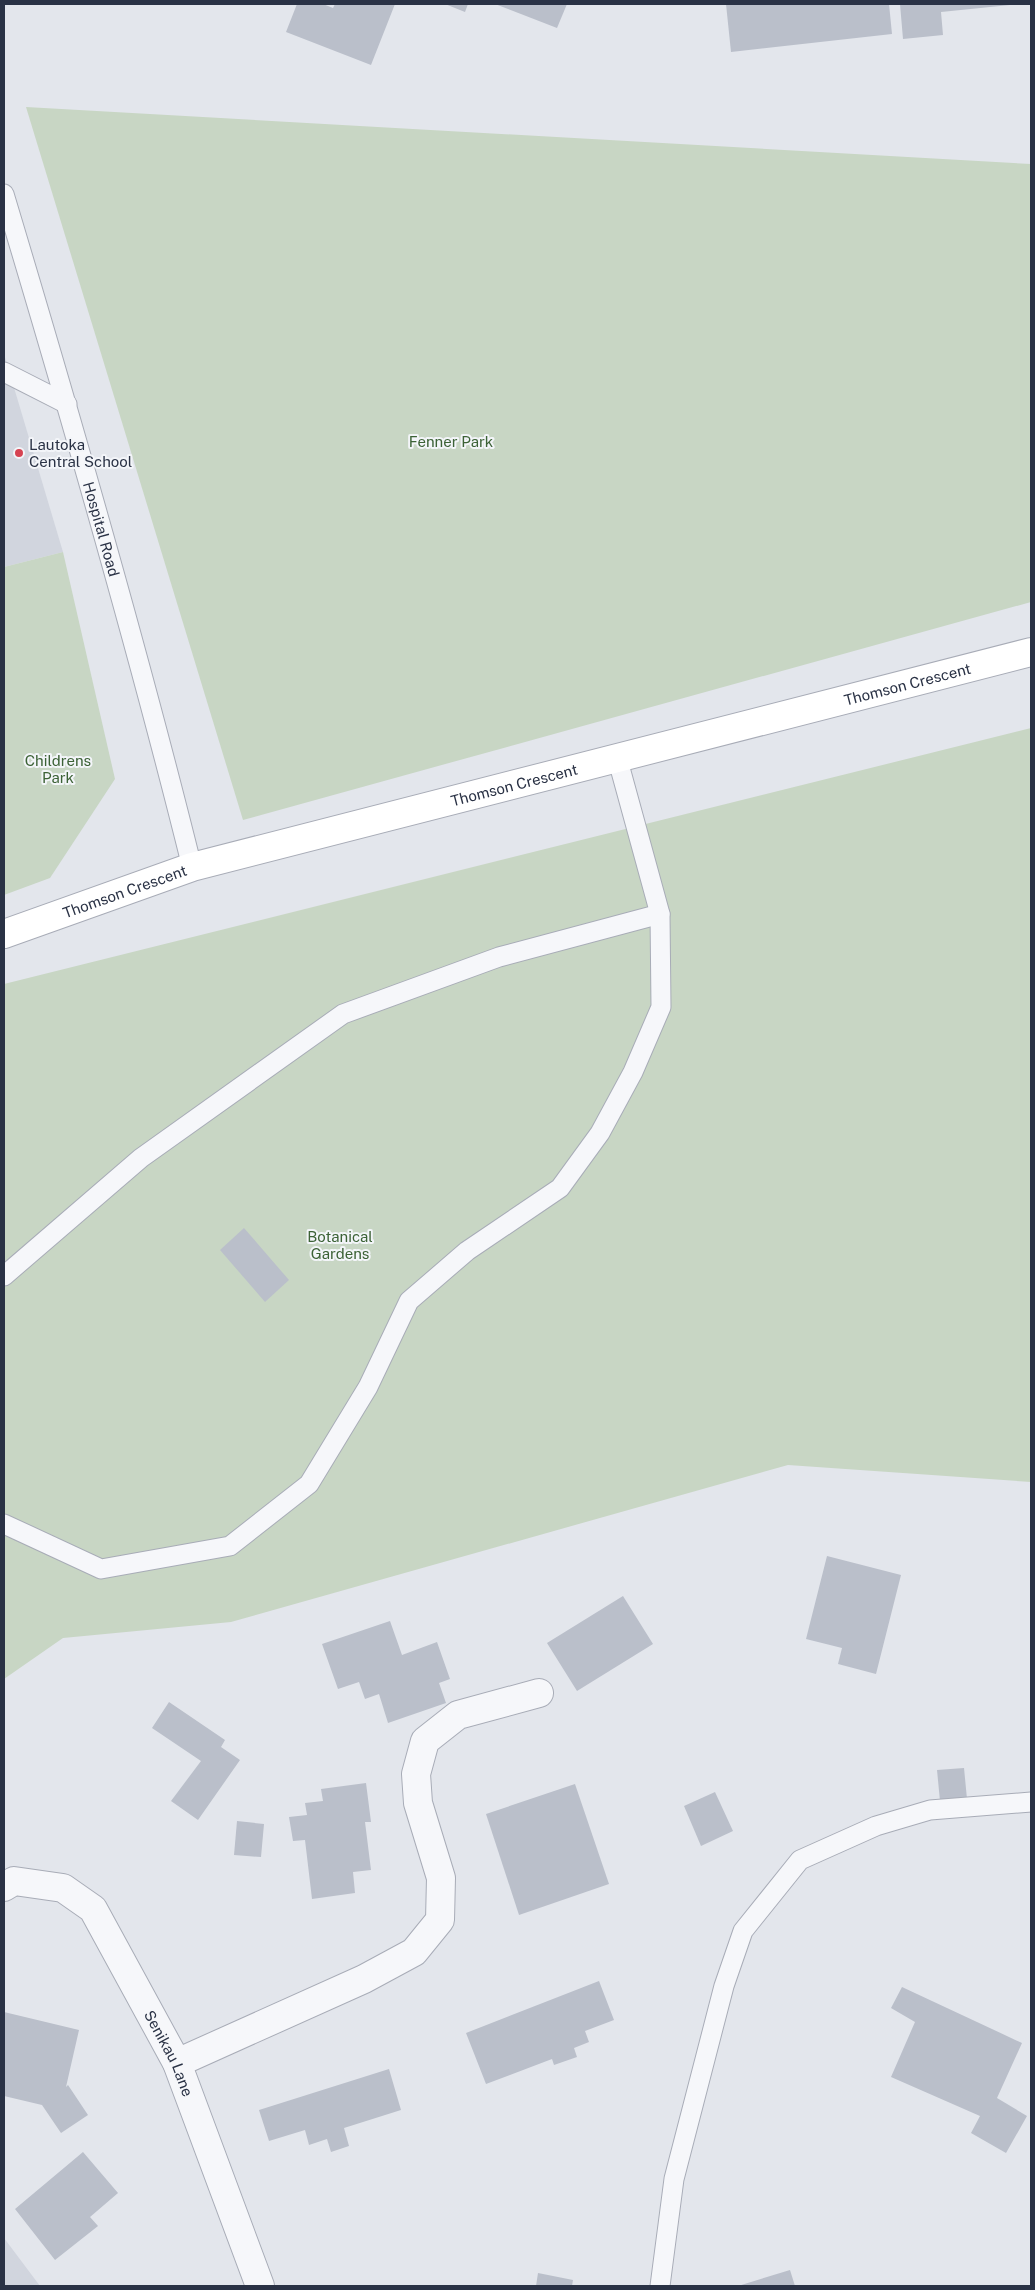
<svg xmlns="http://www.w3.org/2000/svg" width="1035" height="2290" font-family="'Public Sans',sans-serif">
	<style>
		.built { fill: #d1d5de }
		.green { fill: #c8d6c4 }
		.building { fill: #babfca }
		.lines { fill: none; stroke-linecap: round; stroke-linejoin: round }
		.lane-casing { stroke: #a8acb7; stroke-width: 21 }
		.street-casing { stroke: #a8acb7; stroke-width: 30 }
		.secondary-casing { stroke: #a8acb7; stroke-width: 30 }
		.lane { stroke: #f6f7fa; stroke-width: 19 }
		.street { stroke: #f6f7fa; stroke-width: 28 }
		.secondary { stroke: #fff; stroke-width: 28 }
		.poi-dot { fill: #d64352; stroke: #f3f5f9; stroke-width: 2 }
		.labels { text-anchor: middle; dominant-baseline: central; stroke-width: 4; stroke-linejoin: round; paint-order: stroke }
		.park-label { font-size: 15px; fill: #3c6236; stroke: #f3f5f9 }
		.poi-label { font-size: 15px; fill: #2a3245; stroke: #f3f5f9; text-anchor: start }
		.street-label { font-size: 15px; fill: #2a3245; stroke: #f3f5f9 }
	</style>
	<rect width="100%" height="100%" fill="#e3e6ec"/>
	<!-- built -->
	<g class="built">
		<path d="M4 354 63 552 4 567Z"/>
		<path d="M4 2238 40 2286H4Z"/>
	</g>
	<!-- green -->
	<g class="green">
		<path d="M26 107 1031 164V602L243 820Z"/>
		<path d="M63 552 115 779 50 878 4 895V567Z"/>
		<path d="M1031 728V1482L788 1465 231 1622 63 1638 4 1679V984Z"/>
	</g>
	<!-- building -->
	<g class="building">
		<path d="M297 4H323L333 8 335 4H395L371 65 286 32Z"/>
		<path d="M445 4H468L465 12Z"/>
		<path d="M495 4H567L557 28Z"/>
		<path d="M726 4H889L892 34 731 52Z"/>
		<path d="M900 4H1010V5L941 12 943 35 903 39Z"/>
		<path d="M244 1228 289 1280 265 1302 220 1250Z"/>
		<path d="M827 1556 901 1575 876 1674 838 1664 842 1648 806 1639Z"/>
		<path d="M623 1596 653 1644 577 1691 547 1643Z"/>
		<path d="M390 1621 402 1655 437 1642 450 1679 439 1683 446 1703 388 1723 379 1694 365 1699 359 1682 338 1689 322 1644Z"/>
		<path d="M169 1702 225 1740 221 1747 240 1760 198 1820 171 1801 201 1761 152 1728Z"/>
		<path d="M964 1768 967 1799 940 1801 937 1770Z"/>
		<path d="M366 1783 371 1822H365L371 1870 353 1872 355 1893 312 1899 305 1840 293 1841 289 1817 307 1815 305 1803 323 1801 321 1789Z"/>
		<path d="M575 1784 609 1884 519 1915 486 1814Z"/>
		<path d="M715 1792 733 1831 701 1846 684 1806Z"/>
		<path d="M237 1821 264 1824 261 1857 234 1855Z"/>
		<path d="M599 1981 614 2020 585 2031 589 2042 574 2048 577 2057 554 2065 552 2059 486 2084 466 2033Z"/>
		<path d="M902 1987 1022 2043 997 2098 1027 2116 1006 2153 971 2133 980 2116 891 2077 915 2022 891 2008Z"/>
		<path d="M4 2012 79 2030 66 2087 68 2085 88 2115 61 2133 42 2105 4 2096Z"/>
		<path d="M389 2069 401 2110 344 2128 349 2146 331 2152 327 2139 309 2145 305 2130 269 2141 259 2110Z"/>
		<path d="M83 2152 118 2193 90 2217 98 2226 55 2260 15 2209Z"/>
		<path d="M790 2270 795 2286H738Z"/>
		<path d="M538 2273 573 2280 572 2286H536Z"/>
	</g>
	<g class="lines">
		<defs>
			<g id="lane">
				<path id="s1" d="M4 194C71 417 136 641 192 867"/>
				<path d="M4 372 67 404"/>
				<path d="M4 1276 141 1158 343 1014 499 957 660 914"/>
				<path d="M4 1524 101 1569 230 1546 309 1484 368 1387 409 1301 467 1251 560 1188 600 1133 633 1072 661 1007 660 914 617 757"/>
				<path d="M660 2286 674 2179 724 1986 743 1931 800 1860 876 1826 930 1810 1031 1802"/>
			</g>
			<g id="street">
				<path id="s2" d="M4 1887 14 1881 63 1888 93 1909 177 2063 260 2286"/>
				<path d="M177 2063 364 1979 414 1952 440 1920 441 1878 418 1803 416 1774 425 1741 458 1715 539 1693"/>
			</g>
			<g id="secondary">
				<path id="s3" d="M4 934 192 867 1031 652"/>
			</g>
		</defs>
		<!-- lane casing -->
		<use href="#lane" class="lane-casing"/>
		<!-- street casing -->
		<use href="#street" class="street-casing"/>
		<!-- secondary casing -->
		<use href="#secondary" class="secondary-casing"/>
		<!-- lane -->
		<use href="#lane" class="lane"/>
		<!-- street -->
		<use href="#street" class="street"/>
		<!-- secondary -->
		<use href="#secondary" class="secondary"/>
	</g>
	<!-- markers -->
	<circle class="poi-dot" cx="19" cy="453" r="5"/>
	<g class="labels">
		<!-- park labels -->
		<g class="park-label">
			<text x="451" y="441">Fenner Park</text>
			<text x="58" y="760">Childrens<tspan x="58" dy="17">Park</tspan></text>
			<text x="340" y="1236">Botanical<tspan x="340" dy="17">Gardens</tspan></text>
		</g>
		<!-- poi labels -->
		<g class="poi-label">
			<text x="29" y="444">Lautoka<tspan x="29" dy="17">Central School</tspan></text>
		</g>
		<!-- street labels -->
		<g class="street-label">
			<text stroke="none"><textPath href="#s1" startOffset="349">Hospital Road</textPath></text>
			<text stroke="none"><textPath href="#s3" startOffset="938">Thomson Crescent</textPath></text>
			<text stroke="none"><textPath href="#s3" startOffset="532">Thomson Crescent</textPath></text>
			<text stroke="none"><textPath href="#s3" startOffset="128">Thomson Crescent</textPath></text>
			<text stroke="none"><textPath href="#s2" startOffset="261">Senikau Lane</textPath></text>
		</g>
	</g>
	<!-- border -->
	<rect width="1035" height="2290" fill="none" stroke="#2a3245" stroke-width="10"/>
</svg>
